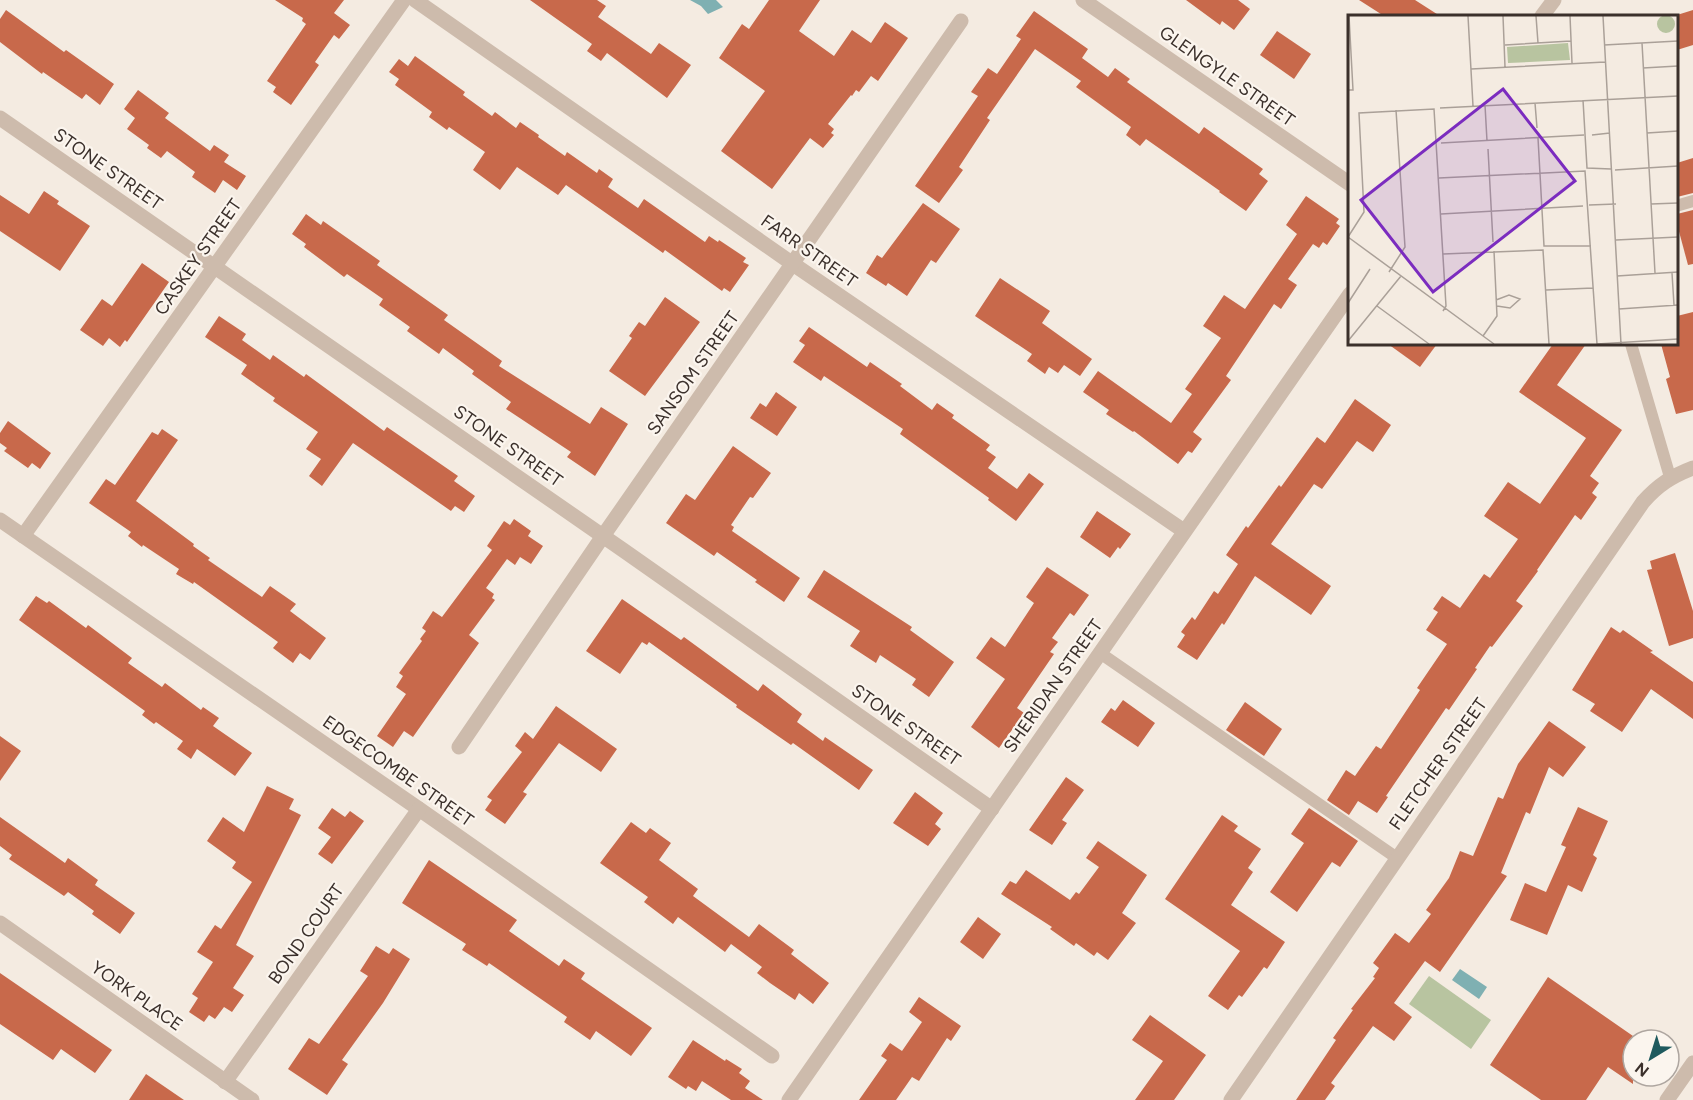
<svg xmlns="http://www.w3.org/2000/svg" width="1693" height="1100" font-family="Figtree,sans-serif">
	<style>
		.green { fill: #b8c4a0 }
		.water { fill: #7fb0b2 }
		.building { fill: #c8694b }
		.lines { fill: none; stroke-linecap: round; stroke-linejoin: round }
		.service { stroke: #cdbbac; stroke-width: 12 }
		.minor { stroke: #cdbbac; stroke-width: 15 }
		.labels { text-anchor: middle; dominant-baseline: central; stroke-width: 4.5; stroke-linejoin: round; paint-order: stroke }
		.street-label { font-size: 18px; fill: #3b302b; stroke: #fbf5ee }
		.inset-road { fill: none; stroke: #aaa098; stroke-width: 1.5 }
		.view { fill: #7b2cbf; fill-opacity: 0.15; stroke: #7b2cbf; stroke-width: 3 }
		.inset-edge { fill: none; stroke: #3b302b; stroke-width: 3 }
	</style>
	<rect width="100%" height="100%" fill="#f4ebe1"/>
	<!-- green -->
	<path class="green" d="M1429 976 1491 1020 1471 1049 1409 1004Z"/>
	<!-- water -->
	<g class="water">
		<path d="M690 0H716L723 7 708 14 701 6Z"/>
		<path d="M1460 969 1487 987 1479 999 1452 980Z"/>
	</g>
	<!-- building -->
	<g class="building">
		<path d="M275 0H344L334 13 350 25 339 39 334 35 315 62 319 65 291 105 273 92 276 87 267 81 306 24 302 21 303 18Z"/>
		<path d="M530 0H597L606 6 598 17 651 54 659 43 691 65 667 98 607 53 601 61 587 51 592 44Z"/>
		<path d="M769 0H820L799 31 834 56 852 30 871 43 885 22 908 38 878 81 871 76 859 92 856 90 852 96 851 95 828 124 834 129 831 133 834 135 823 148 810 138 772 189 721 151 765 91 719 58 742 24 749 29Z"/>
		<path d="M1186 0H1238L1250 9 1234 30 1222 21 1220 25Z"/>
		<path d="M1359 0H1415L1440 16H1384Z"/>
		<path d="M6 10 64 52 66 50 114 84 100 105 86 94 82 99 43 72 42 74 0 42V19Z"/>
		<path d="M1693 10V45L1677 50V15Z"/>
		<path d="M1034 11 1088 49 1082 58 1108 77 1115 68 1130 79 1127 82 1199 134 1204 127 1263 169 1259 174 1268 181 1246 211 1219 192 1220 191 1146 139 1140 146 1126 135 1131 127 1076 87 1081 81 1035 49 987 118 990 120 959 167 963 170 939 203 915 186 978 96 971 92 988 68 997 74 1021 39 1016 36Z"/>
		<path d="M1277 31 1311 54 1294 79 1260 55Z"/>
		<path d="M415 56 465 92 463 95 492 116 495 112 516 128 520 122 539 135 538 137 565 156 567 152 597 173 599 169 613 179 608 187 638 208 644 199 705 242 709 236 718 242 719 240 746 258 743 262 749 265 730 292 724 288 722 291 665 250 663 253 566 185 558 195 517 167 500 190 473 170 485 152 449 127 447 130 429 117 432 112 395 85 399 79 389 72 399 59 408 66Z"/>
		<path d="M138 90 169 113 165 118 210 151 214 145 229 155 224 162 246 176 237 190 223 180 215 193 192 177 195 172 167 151 161 158 147 148 149 145 127 129 135 118 124 109Z"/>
		<path d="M1693 158V193L1677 197V163Z"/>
		<path d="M44 191 59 201 57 204 90 226 60 271 0 231V195L29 214Z"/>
		<path d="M1306 196 1339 219 1336 223 1340 226 1327 245 1323 242 1319 248 1313 244 1288 279 1297 285 1281 309 1274 304 1226 376 1231 380 1193 432 1202 439 1192 453 1188 451 1178 464 1134 431 1133 432 1106 414 1109 410 1083 392 1098 371 1171 423 1192 394 1185 389 1221 338 1203 326 1224 295 1245 309 1297 234 1286 225Z"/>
		<path d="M923 203 960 229 936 263 931 260 907 296 888 283 886 286 866 273 877 255 882 258Z"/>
		<path d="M1693 210V264L1688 265 1677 224V214Z"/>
		<path d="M306 214 321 225 323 221 380 261 377 265 448 315 444 320 502 361 499 366 590 424 601 407 628 424 595 476 567 457 571 452 506 409 511 402 472 374 474 371 443 348 439 354 407 331 410 327 379 305 383 299 347 274 344 277 304 247 306 244 292 234Z"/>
		<path d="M142 263 169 282 127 342 125 340 120 347 109 338 103 346 80 330 102 299 112 306Z"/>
		<path d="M1000 278 1050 311 1042 323 1092 359 1080 376 1064 365 1058 373 1049 367 1045 374 1027 361 1032 354 975 316Z"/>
		<path d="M665 297 700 322 645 396 609 371 632 338 629 336 639 322 645 326Z"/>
		<path d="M1693 312V410L1676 414 1666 379 1670 377 1661 344H1677V316Z"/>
		<path d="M219 316 246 334 242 340 270 360 273 355 304 377 306 374 384 431 387 427 458 476 454 481 475 496 464 512 455 506 451 511 353 443 322 486 309 476 321 459 306 449 318 432 273 401 275 398 241 374 247 365 205 337Z"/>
		<path d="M809 327 867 367 870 362 902 384 900 386 932 410 937 403 954 415 952 418 990 445 986 450 996 457 988 468 1017 489 1029 473 1044 484 1016 521 988 500 989 498 900 434 903 429 824 376 821 381 793 362 805 345 799 341Z"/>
		<path d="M1388 344H1437L1420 367Z"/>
		<path d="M1553 344H1586L1557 385 1622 430 1590 476 1599 483 1592 493 1597 497 1581 520 1575 515 1537 570 1538 571 1516 601 1523 606 1492 647 1490 646 1475 668 1477 669 1449 710 1446 708 1386 796 1388 797 1377 813 1358 801 1349 815 1327 800 1346 770 1355 776 1376 746 1381 749 1420 690 1417 688 1447 644 1426 630 1438 612 1433 609 1442 596 1460 608 1484 574 1490 578 1518 539 1484 516 1508 482 1540 504 1586 438 1519 392Z"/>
		<path d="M776 392 797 407 777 436 750 418 760 403 766 407Z"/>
		<path d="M1355 399 1391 425 1373 452 1357 441 1322 489 1314 484 1271 544 1331 586 1311 615 1255 576 1224 625 1222 623 1197 660 1177 647 1185 635 1181 632 1192 617 1195 620 1214 591 1218 594 1238 564 1226 555 1246 526 1248 528 1279 485 1281 487 1317 437 1325 443Z"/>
		<path d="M8 421 51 453 40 469 32 463 28 468 4 451 7 448 0 443V433Z"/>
		<path d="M162 429 178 440 136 501 194 544 193 546 210 558 208 560 262 597 270 586 296 604 290 611 326 638 310 660 300 653 293 663 273 648 278 642 194 582 193 584 176 574 179 569 143 545 142 547 128 536 131 532 89 503 106 479 115 485 152 432 158 435Z"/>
		<path d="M733 446 771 473 753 498 750 497 731 525 734 527 732 531 800 578 784 602 755 582 757 580 717 552 714 556 666 523 686 494 695 500Z"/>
		<path d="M1097 511 1131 534 1120 549 1118 547 1110 558 1080 537Z"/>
		<path d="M514 519 531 531 528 536 543 546 531 564 520 557 515 565 507 559 486 588 494 594 492 598 495 600 469 635 479 643 413 737 404 731 393 747 377 736 406 694 396 687 403 676 399 673 422 641 420 639 426 631 422 628 433 611 442 617 492 550 487 546 504 521 510 525Z"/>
		<path d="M1675 553 1693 611V638L1669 646 1647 570 1652 569 1650 561Z"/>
		<path d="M1047 567 1089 595 1074 616 1070 613 1052 638 1058 642 1050 652 1054 654 1017 708 1024 713 999 748 971 727 1005 679 976 658 991 637 1005 647 1034 603 1026 597Z"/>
		<path d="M824 570 912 627 910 630 954 662 929 697 912 685 916 679 880 655 876 663 850 646 860 631 807 597Z"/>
		<path d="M36 596 47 603 49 601 86 628 88 625 132 658 128 663 162 687 165 683 201 710 203 707 219 718 213 726 252 753 235 776 197 749 191 759 177 749 183 741 156 722 154 724 142 715 145 711 19 620Z"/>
		<path d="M622 599 681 640 684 637 758 691 763 684 802 714 797 722 823 741 825 737 873 770 859 790 793 743 791 745 736 707 737 705 649 642 647 645 642 642 620 674 586 651Z"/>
		<path d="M1611 627 1620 633 1623 630 1653 651 1650 652 1693 682V719L1651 689 1622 732 1590 711 1595 704 1572 690Z"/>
		<path d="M1123 700 1155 723 1138 747 1101 722 1111 708 1115 711Z"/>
		<path d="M1245 702 1282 729 1264 756 1226 730Z"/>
		<path d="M556 706 617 749 601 772 559 743 523 792 527 794 505 824 485 810 492 800 487 797 522 752 515 746 525 732 533 739Z"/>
		<path d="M1549 721 1586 747 1563 777 1549 767 1530 814 1526 812 1501 873 1507 876 1440 972 1425 961 1394 1003 1412 1017 1394 1041 1373 1026 1331 1083 1335 1086 1325 1100H1296L1336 1040 1333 1038 1353 1010 1351 1009 1375 978 1373 977 1379 968 1373 963 1395 933 1409 943 1431 914 1426 910 1449 878 1460 851 1473 856 1498 797 1503 799 1518 764Z"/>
		<path d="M0 736 21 751 0 781Z"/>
		<path d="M1066 777 1084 790 1062 820 1067 823 1052 845 1029 830Z"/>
		<path d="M267 786 294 799 289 809 301 815 236 945 254 956 233 988 244 995 232 1012 224 1007 215 1019 209 1015 204 1022 189 1012 198 998 192 994 213 962 197 952 215 925 221 929 252 882 232 868 236 862 207 841 223 817 244 832Z"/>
		<path d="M915 792 943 813 935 824 941 829 928 846 893 823Z"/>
		<path d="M1578 807 1608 821 1593 855 1597 858 1582 892 1568 885 1547 935 1510 920 1525 883 1546 892 1566 847 1561 845Z"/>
		<path d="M332 808 345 817 350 811 364 821 332 864 318 854 331 837 318 828Z"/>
		<path d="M1309 808 1358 841 1340 867 1332 862 1297 912 1270 892 1304 843 1291 834Z"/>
		<path d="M1222 815 1238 826 1234 831 1261 849 1248 868 1253 872 1231 905 1285 942 1267 969 1264 967 1242 997 1239 995 1228 1010 1208 996 1240 951 1165 899Z"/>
		<path d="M0 817 65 863 68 858 98 880 95 885 135 913 120 934 92 914 94 911 68 892 64 896 9 859 12 855 0 846Z"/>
		<path d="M631 822 646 833 650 828 671 843 659 860 698 889 693 896 749 937 759 924 794 950 791 954 829 983 813 1004 799 993 795 1000 770 983 757 973 762 967 731 944 725 952 678 917 673 924 644 902 648 897 600 863Z"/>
		<path d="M1098 841 1147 875 1122 913 1136 923 1108 960 1097 952 1094 956 1076 943 1074 946 1050 929 1052 927 1001 894 1010 881 1016 884 1026 870 1070 900 1076 892 1079 894 1099 867 1086 858Z"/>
		<path d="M429 860 517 920 509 931 559 966 564 959 585 973 581 979 652 1028 631 1056 596 1031 590 1040 564 1022 567 1017 489 963 487 966 462 950 466 944 402 903Z"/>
		<path d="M978 917 1001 934 983 959 960 942Z"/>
		<path d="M376 946 389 954 393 948 410 959 383 1003 342 1060 348 1064 327 1095 288 1069 309 1038 319 1044 368 976 360 971Z"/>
		<path d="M0 973 112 1050 95 1073 61 1049 53 1060 0 1024Z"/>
		<path d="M1548 977 1633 1036V1084L1608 1067 1586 1100H1541L1490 1065Z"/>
		<path d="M919 997 961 1026 951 1041 947 1038 919 1081 912 1077 896 1100H859L887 1060 881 1056 890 1043 902 1051 922 1022 909 1012Z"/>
		<path d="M1150 1015 1206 1055 1174 1100H1135L1163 1061 1132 1040Z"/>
		<path d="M693 1040 725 1061 726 1059 742 1069 739 1073 750 1081 745 1088 763 1100H731L702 1081 696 1091 688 1086 686 1089 668 1077Z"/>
		<path d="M146 1074 184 1100H129Z"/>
	</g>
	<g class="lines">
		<!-- service -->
		<g class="service">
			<path d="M1676 206 1693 201"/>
			<path d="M1631 344 1670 477"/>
			<path d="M1100 653 1397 858"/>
		</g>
		<!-- minor -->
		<g class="minor">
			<path d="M415 0 793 264 1184 531"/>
			<path d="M1083 0 1350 184"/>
			<path d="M1542 16 1554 0"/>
			<path d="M0 118 623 550 992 809"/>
			<path d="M0 520 419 809 772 1056"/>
			<path d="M23 536 404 0"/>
			<path d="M459 747 603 536 961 21"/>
			<path d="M0 923 252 1100"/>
			<path d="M225 1082 419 809"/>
			<path d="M789 1100 1350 294"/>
			<path d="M1231 1100 1643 502C1658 485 1672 476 1693 468"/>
			<path d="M1667 1100 1693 1063"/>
		</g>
	</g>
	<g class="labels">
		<!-- street labels -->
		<g class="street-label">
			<text transform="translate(1227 76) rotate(35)">GLENGYLE STREET</text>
			<text transform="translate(108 169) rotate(35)">STONE STREET</text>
			<text transform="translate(809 251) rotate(35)">FARR STREET</text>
			<text transform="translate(198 257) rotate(-55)">CASKEY STREET</text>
			<text transform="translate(693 373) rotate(-55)">SANSOM STREET</text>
			<text transform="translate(508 446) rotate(35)">STONE STREET</text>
			<text transform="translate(1053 686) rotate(-55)">SHERIDAN STREET</text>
			<text transform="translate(906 725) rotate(35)">STONE STREET</text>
			<text transform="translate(1438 764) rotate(-55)">FLETCHER STREET</text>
			<text transform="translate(398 771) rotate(35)">EDGECOMBE STREET</text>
			<text transform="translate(306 934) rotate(-55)">BOND COURT</text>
			<text transform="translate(137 996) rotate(35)">YORK PLACE</text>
		</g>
	</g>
	<!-- overview -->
	<g transform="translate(1348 15)">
		<rect width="330" height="330" fill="#f4ebe1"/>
		<path d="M309 9a9 9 0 1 1 18 0a9 9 0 1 1-18 0ZM220 28 222 45 160 48 159 32Z" fill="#b8c4a0"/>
		<path class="inset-road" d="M120 1 125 91M155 1 157 52M188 1 190 28M222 1 224 48M255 1 273 329M294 28 307 258M157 30 223 26M256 30 330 26M295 53 330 51M123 54 257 47M0 75H5L1 1M235 85 239 153 263 154M187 88 189 113M137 90 139 126M92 93 330 81M299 118 330 116M244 120 262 118M190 123 196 231H243M93 128 236 120M140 134 145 227M267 155 330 151M91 163 237 156 249 329 330 324M303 189 330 188M241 190 268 189M93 199 235 191M0 222 16 197 11 98 86 94 98 291 95 296M0 222 146 329M268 225 330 222M95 239 195 235 201 329M41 257 57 232 48 95M324 258 326 290M269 261 330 257M198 275 245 273M148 285 161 280 172 284 162 293 149 291M0 288 22 254M29 291 81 329M271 294 330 290M135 321 149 301 146 236M0 326 53 261"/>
		<path class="view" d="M155 74 227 166 85 277 13 185Z"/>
		<rect width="330" height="330" class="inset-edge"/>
	</g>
	<!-- north arrow -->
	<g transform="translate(1651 1058) rotate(218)"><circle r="28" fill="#fbf5ee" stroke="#aea6a0" stroke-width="1.5"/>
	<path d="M0-4.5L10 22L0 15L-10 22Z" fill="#1f5a5e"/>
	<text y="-9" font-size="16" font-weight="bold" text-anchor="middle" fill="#3b302b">N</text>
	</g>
</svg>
